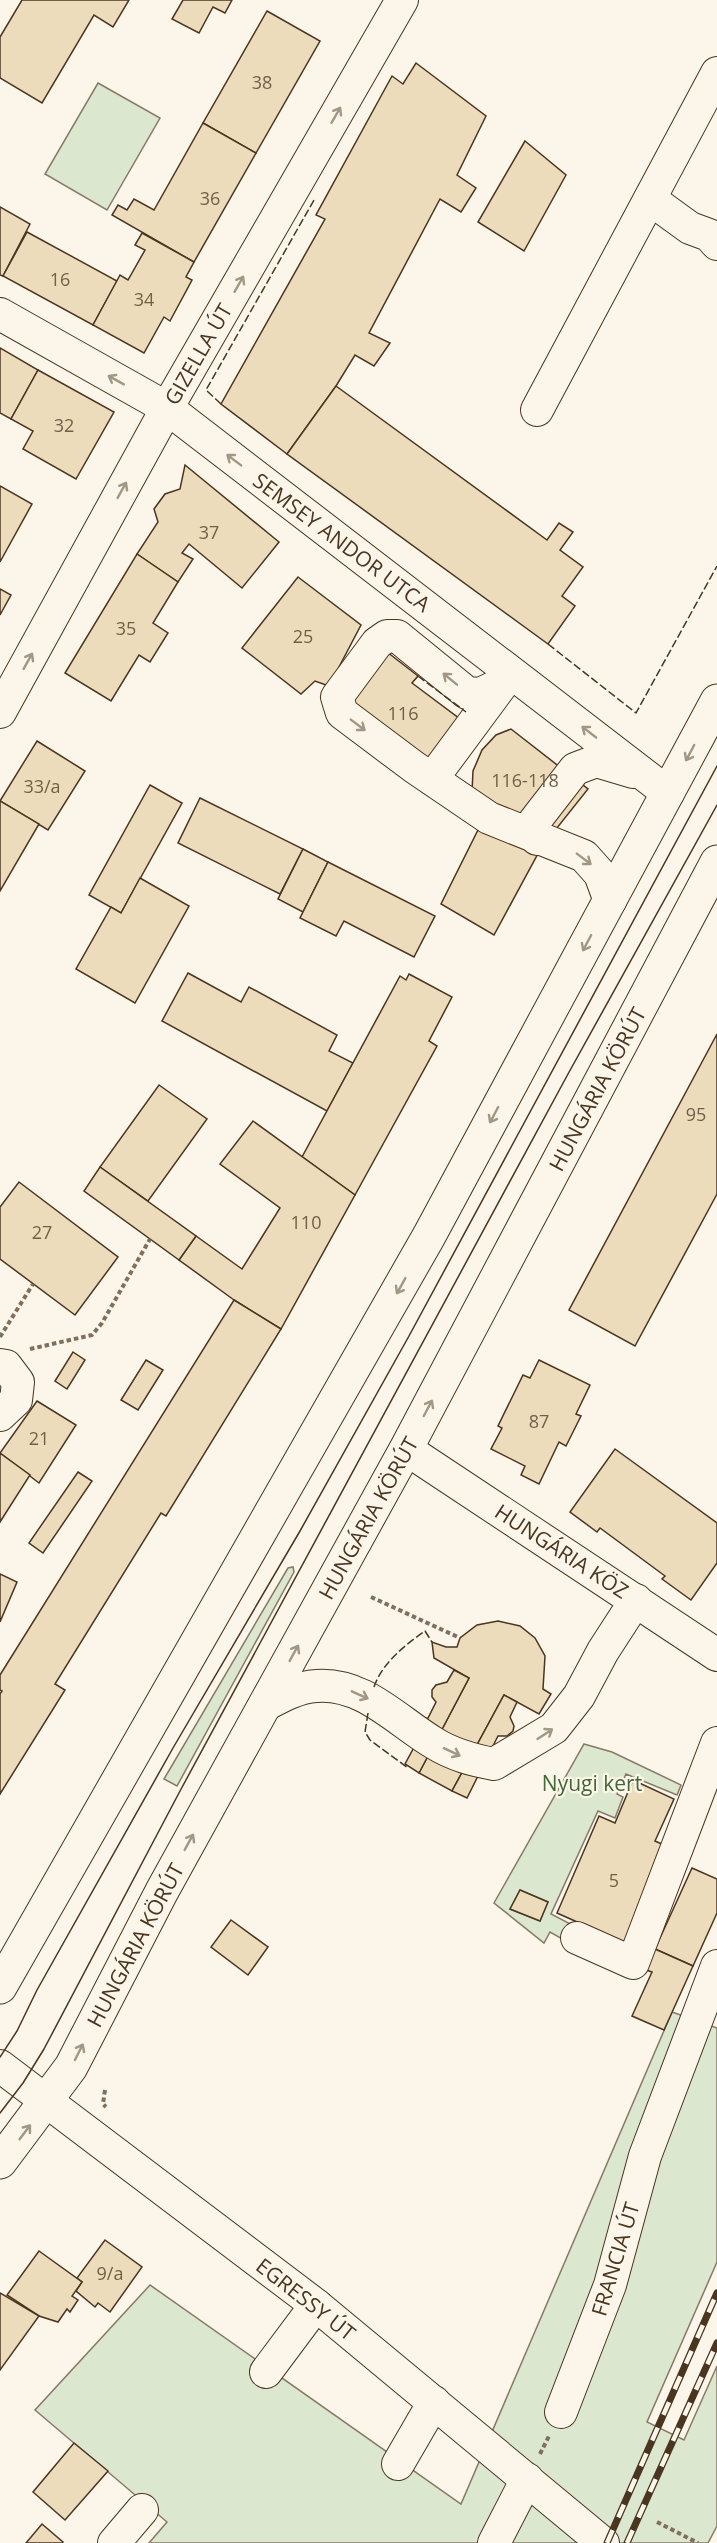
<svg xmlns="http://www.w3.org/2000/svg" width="717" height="2543" font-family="'Open Sans',sans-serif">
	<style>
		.green { fill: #dce7d0; stroke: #887966; stroke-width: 1.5; fill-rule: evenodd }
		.building { fill: #ecdcbc; stroke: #4a3520; stroke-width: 1.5 }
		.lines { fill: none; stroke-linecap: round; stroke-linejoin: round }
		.minor-casing { stroke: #4a3520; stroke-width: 34 }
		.major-casing { stroke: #4a3520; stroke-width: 35 }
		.path { stroke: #7f6f5c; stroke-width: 4; stroke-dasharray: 4.5 3; stroke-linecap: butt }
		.minor { stroke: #fbf6e9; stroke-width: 32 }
		.major { stroke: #fbf6e9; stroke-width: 33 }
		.tram { stroke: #4a3520; stroke-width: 1.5 }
		.rail-casing { stroke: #4a3520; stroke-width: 7 }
		.rail { stroke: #fbf6e9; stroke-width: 4.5; stroke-dasharray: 14; stroke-linecap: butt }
		.fence { stroke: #4a3520; stroke-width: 1.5; stroke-dasharray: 8 3; stroke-linecap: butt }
		.oneway { stroke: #a29684 }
		.labels { text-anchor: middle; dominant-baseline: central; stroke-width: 4.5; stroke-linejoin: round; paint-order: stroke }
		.number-label { font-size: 18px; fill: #725f47 }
		.street-label { font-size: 21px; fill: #4a3520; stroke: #fbf6e9 }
		.park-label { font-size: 21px; fill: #436837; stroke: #fbf6e9 }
	</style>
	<rect width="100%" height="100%" fill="#fbf6e9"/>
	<!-- green -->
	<g class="green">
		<path d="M98 83 160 118 107 210 45 174Z"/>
		<path d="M293 1567 294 1572 177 1786 164 1779 288 1568Z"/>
		<path d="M584 1744 612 1752 681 1785 677 1795 626 1774 617 1794 623 1797 615 1818 598 1811 551 1914 580 1929 573 1945 550 1932 544 1943 494 1903ZM520 1890 548 1902 540 1921 510 1909Z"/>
		<path d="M672 2012 717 2028V2262L647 2422 684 2440 717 2366V2526L708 2543H149L167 2522 35 2410 150 2285 461 2504Z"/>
	</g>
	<!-- building -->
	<g class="building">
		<path d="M22 0H129L113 27 94 15 42 103 0 78V37Z"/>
		<path d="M183 0H232L225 13 213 7 199 33 172 19Z"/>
		<path d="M267 11 320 41 256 153 203 123Z"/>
		<path d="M416 63 486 116 457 175 476 188 461 212 440 199 369 333 390 343 374 366 355 355 336 386 287 454 221 404 325 219 316 215 392 76 403 84Z"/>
		<path d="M203 123 256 153 194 262 112 215 118 205 127 210 134 199 154 210Z"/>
		<path d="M525 141 566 175 524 251 478 222Z"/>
		<path d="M0 207 30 224 3 276 0 275Z"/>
		<path d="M27 232 117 281 93 325 3 276Z"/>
		<path d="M142 233 194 262 186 277 192 280 170 321 164 317 144 353 93 325 120 275 128 280 145 250 135 245Z"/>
		<path d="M0 348 38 370 11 419 0 413Z"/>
		<path d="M38 370 114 412 76 479 23 449 33 431 11 419Z"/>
		<path d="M336 386 547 540 559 523 573 532 560 550 583 567 562 596 575 606 548 644 287 454Z"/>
		<path d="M185 465 279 542 242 588 189 544 182 553 193 559 178 582 137 554 158 522 154 509 165 494 180 489Z"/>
		<path d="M0 486 32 504 0 562Z"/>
		<path d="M137 554 178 582 153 623 168 633 150 662 139 655 111 701 65 673Z"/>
		<path d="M298 577 361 625 329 686 315 681 301 694 242 648Z"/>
		<path d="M0 589 11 595 0 615Z"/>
		<path d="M387 652 418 676 412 683 460 719 425 767 346 707Z"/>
		<path d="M511 729 588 789 541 848 472 792 473 771 482 750 496 735Z"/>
		<path d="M37 741 85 771 48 830 0 801Z"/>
		<path d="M150 785 182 803 121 913 89 895Z"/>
		<path d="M200 798 303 849 280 894 178 843Z"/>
		<path d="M0 801 39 824 0 891Z"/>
		<path d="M483 820 541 848 494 935 441 904Z"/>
		<path d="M303 849 328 862 303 912 278 899Z"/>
		<path d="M328 862 435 916 414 957 344 921 336 936 300 918Z"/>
		<path d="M140 878 189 906 135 1003 76 969 111 907 121 913Z"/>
		<path d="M188 973 241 1002 249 987 337 1035 329 1051 353 1063 327 1111 162 1021Z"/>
		<path d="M409 974 452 997 429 1041 437 1046 355 1195 302 1157 400 976 406 980Z"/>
		<path d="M717 1034V1194L635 1346 569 1310Z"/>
		<path d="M159 1085 207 1119 148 1201 100 1167Z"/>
		<path d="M253 1121 355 1195 281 1329 234 1300 179 1260 196 1236 242 1269 280 1208 220 1164Z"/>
		<path d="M100 1167 196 1236 179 1260 84 1191Z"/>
		<path d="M19 1182 118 1257 75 1315 0 1259V1207Z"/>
		<path d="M234 1300 281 1329 166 1516 161 1513 55 1684 65 1690 0 1794V1694L2 1691 0 1690V1675Z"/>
		<path d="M73 1352 85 1360 67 1389 55 1381Z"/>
		<path d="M146 1360 163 1370 138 1410 121 1400Z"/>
		<path d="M539 1360 590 1385 576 1414 581 1416 566 1446 559 1442 539 1484 521 1475 525 1466 491 1449 502 1428 498 1426 523 1375 530 1378Z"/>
		<path d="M37 1401 76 1425 39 1483 0 1453Z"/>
		<path d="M615 1449 717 1523V1563L691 1600 662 1579 665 1576 600 1528 597 1532 570 1512Z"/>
		<path d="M0 1453 30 1475 0 1522Z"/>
		<path d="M78 1472 92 1481 43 1553 29 1543Z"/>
		<path d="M0 1574 17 1582 0 1622Z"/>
		<path d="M498 1621 520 1626 535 1638 545 1656 543 1689 551 1694 539 1714 504 1695 452 1791 419 1773 469 1678 434 1658 432 1642 446 1647H457L460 1638 477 1625Z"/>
		<path d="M454 1670 469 1678 419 1773 405 1764 419 1738 417 1719 428 1718 436 1702 432 1697V1690L436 1685 447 1682Z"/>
		<path d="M504 1695 517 1702 510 1717 514 1726 513 1731 507 1736H498L467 1798 452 1791Z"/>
		<path d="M633 1780 674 1799 655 1841 671 1848 629 1945 557 1913 599 1816 615 1823Z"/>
		<path d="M692 1868 717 1879V1913L693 1966 655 1949Z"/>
		<path d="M520 1890 548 1902 540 1921 510 1909Z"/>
		<path d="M231 1920 268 1947 248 1975 211 1947Z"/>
		<path d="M655 1949 693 1966 664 2030 632 2016 652 1972 646 1970Z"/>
		<path d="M105 2240 142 2267 110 2312 98 2303 95 2307 76 2291 82 2282 77 2278Z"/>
		<path d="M39 2251 82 2282 72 2296 78 2300 70 2312 67 2309 58 2322 39 2316 7 2295Z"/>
		<path d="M0 2293 39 2316 0 2370Z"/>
		<path d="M74 2443 108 2471 65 2520 33 2492Z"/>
		<path d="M42 2524 63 2542 62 2543H26Z"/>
	</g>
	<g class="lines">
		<defs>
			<g id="minor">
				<path d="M650 199 690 228 709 235 717 244"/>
				<path d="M0 314 167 408 668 793"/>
				<path d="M537 410 717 73"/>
				<path d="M501 684 480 694 467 693 397 636H387L377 643 337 697 342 713 414 767 489 818 584 856 600 874 610 901"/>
				<path d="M0 712 167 408 402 0"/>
				<path d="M432 779 503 683"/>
				<path d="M537 839 534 822 575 769 596 761 633 772"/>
				<path d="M0 1365 6 1366 18 1382 16 1400 0 1415"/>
				<path d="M406 1449 717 1655"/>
				<path d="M265 1705C280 1697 298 1687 316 1686 363 1682 397 1721 434 1743 453 1755 473 1760 494 1764L554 1728 579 1696 603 1651 636 1600"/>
				<path d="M577 1938 633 1963 717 1743"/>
				<path d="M0 2066 316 2305 603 2543"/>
				<path d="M266 2372 316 2305"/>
				<path d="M561 2412 610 2285 645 2156 717 1966"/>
				<path d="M398 2464 434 2402"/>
				<path d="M114 2543 142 2510"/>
				<path d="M494 2543 527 2479"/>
			</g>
			<g id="major">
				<path d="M0 1987 429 1236 717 701"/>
				<path d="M0 2162 71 2067 162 1891 406 1449 717 862"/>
			</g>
		</defs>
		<!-- minor casing -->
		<use href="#minor" class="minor-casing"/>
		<!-- major casing -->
		<use href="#major" class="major-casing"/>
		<!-- path -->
		<g class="path">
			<path d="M0 1337 33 1284"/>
			<path d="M30 1349 92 1335 102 1323 150 1239"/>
			<path d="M371 1597 460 1638"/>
			<path d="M105 2090 103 2104 106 2107"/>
			<path d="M540 2454 549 2436"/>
			<path d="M657 2522 698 2543"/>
		</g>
		<!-- minor -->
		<use href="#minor" class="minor"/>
		<!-- major -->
		<use href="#major" class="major"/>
		<!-- tram -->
		<g class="tram">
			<path d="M0 2057 17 2031 37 1990 173 1748 300 1531 409 1336 717 766"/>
			<path d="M0 2113 23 2083 44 2049 180 1791 568 1074 717 805"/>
		</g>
		<defs>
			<g id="rail">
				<path d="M607 2543 717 2293"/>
				<path d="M627 2543 717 2343"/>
			</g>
		</defs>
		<!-- rail casing -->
		<use href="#rail" class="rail-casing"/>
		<!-- rail -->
		<use href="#rail" class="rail"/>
		<!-- fence -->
		<g class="fence">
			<path d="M221 404 206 390 314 200"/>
			<path d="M548 644 636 713 717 566"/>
			<path d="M418 676 466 712"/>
			<path d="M374 1687C382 1663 405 1645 425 1631L432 1642"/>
			<path d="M368 1713 365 1732 370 1740 408 1768"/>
		</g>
	</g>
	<!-- one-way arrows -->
	<defs><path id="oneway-shaft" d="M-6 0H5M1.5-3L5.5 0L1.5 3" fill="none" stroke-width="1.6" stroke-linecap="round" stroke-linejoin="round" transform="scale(1.5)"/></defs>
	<g class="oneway">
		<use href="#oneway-shaft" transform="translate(336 115) rotate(-60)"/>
		<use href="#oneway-shaft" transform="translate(239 284) rotate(-60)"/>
		<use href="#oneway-shaft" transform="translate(116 380) rotate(-151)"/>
		<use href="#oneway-shaft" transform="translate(234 460) rotate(-143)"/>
		<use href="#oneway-shaft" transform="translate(122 490) rotate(-61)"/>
		<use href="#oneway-shaft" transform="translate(28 661) rotate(-61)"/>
		<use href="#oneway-shaft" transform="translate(450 679) rotate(-141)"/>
		<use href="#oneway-shaft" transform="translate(358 725) rotate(37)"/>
		<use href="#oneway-shaft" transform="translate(589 732) rotate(-142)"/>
		<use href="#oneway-shaft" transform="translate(690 753) rotate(118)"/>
		<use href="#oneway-shaft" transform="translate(584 859) rotate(37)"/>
		<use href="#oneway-shaft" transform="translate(587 943) rotate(118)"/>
		<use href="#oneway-shaft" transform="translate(494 1115) rotate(118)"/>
		<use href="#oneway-shaft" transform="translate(401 1286) rotate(119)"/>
		<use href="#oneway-shaft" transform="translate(428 1408) rotate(-62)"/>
		<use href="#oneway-shaft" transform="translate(294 1653) rotate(-61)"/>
		<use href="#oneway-shaft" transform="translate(360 1695) rotate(24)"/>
		<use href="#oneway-shaft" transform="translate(545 1734) rotate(-33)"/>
		<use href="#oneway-shaft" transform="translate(452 1752) rotate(25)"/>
		<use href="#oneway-shaft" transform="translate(189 1842) rotate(-61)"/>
		<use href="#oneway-shaft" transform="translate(79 2052) rotate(-63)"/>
		<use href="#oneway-shaft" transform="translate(25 2132) rotate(-53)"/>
	</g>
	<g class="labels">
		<!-- number labels -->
		<g class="number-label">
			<text x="262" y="82">38</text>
			<text x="210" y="198">36</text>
			<text x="60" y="279">16</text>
			<text x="144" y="299">34</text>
			<text x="64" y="425">32</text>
			<text x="209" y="532">37</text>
			<text x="126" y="628">35</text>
			<text x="303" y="636">25</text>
			<text x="403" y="713">116</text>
			<text x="525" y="780">116-118</text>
			<text x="42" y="786">33/a</text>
			<text x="696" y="1114">95</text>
			<text x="306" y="1222">110</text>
			<text x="42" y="1232">27</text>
			<text x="539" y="1421">87</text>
			<text x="39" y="1438">21</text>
			<text x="614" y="1880">5</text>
			<text x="110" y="2273">9/a</text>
		</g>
		<!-- street labels -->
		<g class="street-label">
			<text transform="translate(198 354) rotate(-60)">GIZELLA ÚT</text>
			<text transform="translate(342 542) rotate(37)">SEMSEY ANDOR UTCA</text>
			<text transform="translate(597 1089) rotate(-62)">HUNGÁRIA KÖRÚT</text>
			<text transform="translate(368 1518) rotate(-61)">HUNGÁRIA KÖRÚT</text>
			<text transform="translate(562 1551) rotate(33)">HUNGÁRIA KÖZ</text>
			<text transform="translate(135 1945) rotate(-62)">HUNGÁRIA KÖRÚT</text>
			<text transform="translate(615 2259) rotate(-73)">FRANCIA ÚT</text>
			<text transform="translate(306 2299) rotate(38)">EGRESSY ÚT</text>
		</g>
		<!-- park labels -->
		<g class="park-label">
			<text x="592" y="1783">Nyugi kert</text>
		</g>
	</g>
</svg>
